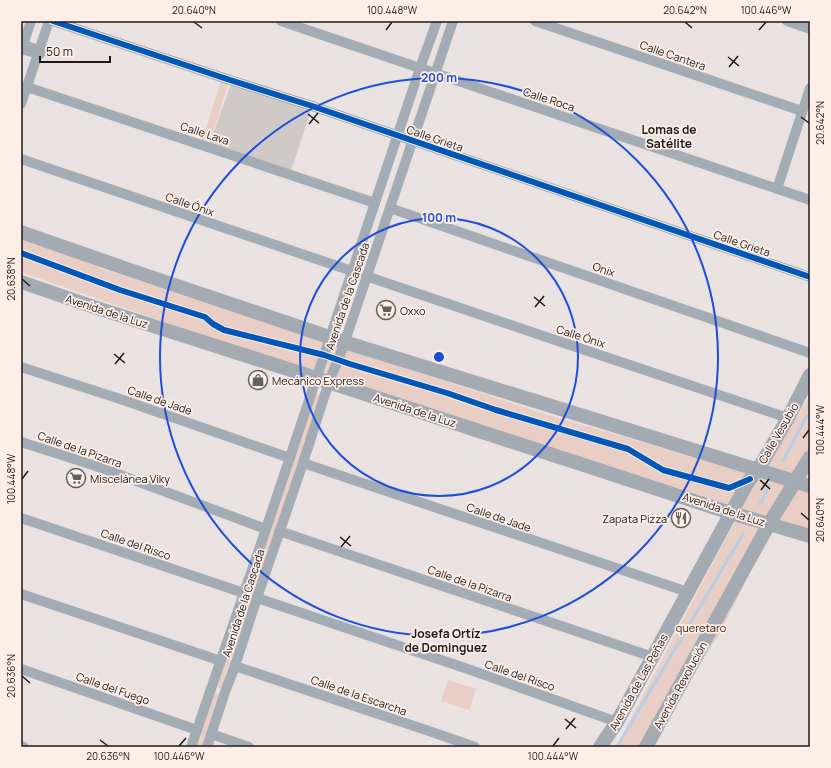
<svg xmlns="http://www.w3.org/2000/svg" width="831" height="768" font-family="Manrope,sans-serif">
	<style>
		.green { fill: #e8cec4 }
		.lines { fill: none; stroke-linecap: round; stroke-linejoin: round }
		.stream { stroke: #b8cde8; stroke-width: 3 }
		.building { fill: #cfc9c7 }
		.street { stroke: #a3abb4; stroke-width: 10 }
		.secondary { stroke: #a3aab2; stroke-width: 14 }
		.cycleway-casing { stroke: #fdeee8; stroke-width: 8 }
		.cycleway { stroke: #0057b8; stroke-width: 6 }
		.ticks { fill: none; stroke: #1e1917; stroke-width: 1.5 }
		.ring { fill: none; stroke: #1d4ed8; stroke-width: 2 }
		.labels { text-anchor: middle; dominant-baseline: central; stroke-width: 3.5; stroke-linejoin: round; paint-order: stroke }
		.street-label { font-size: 11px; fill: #1e1917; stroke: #fdeee8 }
		.poi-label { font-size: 11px; fill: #1e1917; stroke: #fdeee8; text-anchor: start }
		.park-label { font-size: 11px; fill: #471806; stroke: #fdeee8 }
		.neighbourhood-label { font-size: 12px; font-weight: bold; fill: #1e1917; stroke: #fdeee8 }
		.centre { fill: #1d4ed8; stroke: #fdeee8; stroke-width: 2 }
		.ring-label { font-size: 12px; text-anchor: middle; font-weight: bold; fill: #1d4ed8; stroke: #fdeee8; stroke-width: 3.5; stroke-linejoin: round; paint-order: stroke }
		.neatline { fill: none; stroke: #1e1917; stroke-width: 1.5 }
		.ticks-label { font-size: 10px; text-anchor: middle; fill: #1e1917 }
	</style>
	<rect width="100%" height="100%" fill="#eae2e0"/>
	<!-- green -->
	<g class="green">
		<path d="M222 79 229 81 209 146 201 143Z"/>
		<path d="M21 239 82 260 106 270 318 340 548 415 762 477 810 395V457L793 485 810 490V531L776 520 719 635 644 747H616L726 538 743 509 637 475 303 370 21 272Z"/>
		<path d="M314 393 322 395 223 689 217 687Z"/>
		<path d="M448 680 476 689 469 710 441 701Z"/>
		<path d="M214 693 219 695 202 747H195Z"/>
	</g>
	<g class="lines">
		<!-- stream -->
		<g class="stream">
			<path d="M783 461 805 419 810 414"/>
			<path d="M760 504 769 486"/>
			<path d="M617 747 743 534"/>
		</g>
	</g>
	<!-- building -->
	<path class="building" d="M231 84 311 110 291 171 209 146Z"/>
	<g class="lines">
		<!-- street -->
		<g class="street">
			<path d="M53 21 230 80 312 106 810 277"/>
			<path d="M281 21 810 200"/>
			<path d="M535 21 802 111"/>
			<path d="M787 21 810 29"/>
			<path d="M21 51 31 21"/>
			<path d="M27 87 375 203"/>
			<path d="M21 104 49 21"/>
			<path d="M21 159 352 271"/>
			<path d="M777 189 810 88"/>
			<path d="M390 208 810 353"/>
			<path d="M366 276 561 342 788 418"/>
			<path d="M21 367 120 399 290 458"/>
			<path d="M21 442 96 466 266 529"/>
			<path d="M303 463 688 592"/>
			<path d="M21 518 244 593"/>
			<path d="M279 531 653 657"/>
			<path d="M21 594 221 661"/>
			<path d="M257 598 465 668 617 722"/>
			<path d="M235 666 426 730 475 747"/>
			<path d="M21 669 197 730"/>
			<path d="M211 734 249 747"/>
			<path d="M21 746 24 747"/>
			<path d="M191 747 266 529 420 68 437 21"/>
			<path d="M207 747 225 692 235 666 257 598 303 463 329 382 342 350 453 21"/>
		</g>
		<!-- secondary -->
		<g class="secondary">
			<path d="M22 47 39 52"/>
			<path d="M21 232 127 269 344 342 810 486"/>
			<path d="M21 282 97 308 316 378 731 513 810 536"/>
			<path d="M600 747 617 722 688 592 731 513 748 482 762 463 788 418 810 375"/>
			<path d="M646 747 769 524 810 457"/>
		</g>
		<defs>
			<g id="cycleway">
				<path d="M53 21 230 80 312 106 810 277"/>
				<path d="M21 253 120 290 205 317 213 324 224 330 324 355 350 364 447 393 496 410 628 449 663 470 729 488 750 479"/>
			</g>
		</defs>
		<!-- cycleway casing -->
		<use href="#cycleway" class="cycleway-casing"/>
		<!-- cycleway -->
		<use href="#cycleway" class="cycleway"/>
	</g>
	<!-- ticks -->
	<path class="ticks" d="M194 22 202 28M685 22 692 28M386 30 392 22M759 30 766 22M728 57 739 66M729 67 738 56M308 114 319 123M801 117 809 123M309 124 318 113M22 279 30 286M534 297 545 306M535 307 544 296M114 354 125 363M115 364 124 353M803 438 809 430M22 479 28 471M760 480 770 489M761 490 769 479M801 513 809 520M340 537 351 546M341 547 350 536M22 676 30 683M565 719 576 728M566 729 575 718M100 740 108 746M179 746 186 738M553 746 559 738"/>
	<!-- distance rings -->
	<g class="ring">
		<circle cx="439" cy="357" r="139"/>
		<circle cx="439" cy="357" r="279"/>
	</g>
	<!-- icons -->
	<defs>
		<symbol id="supermarket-ring" viewBox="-11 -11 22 22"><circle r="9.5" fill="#fdeee8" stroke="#655f5d" stroke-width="1.5"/><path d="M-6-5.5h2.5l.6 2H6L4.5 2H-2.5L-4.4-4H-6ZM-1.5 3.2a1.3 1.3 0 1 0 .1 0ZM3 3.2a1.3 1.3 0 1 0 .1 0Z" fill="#655f5d"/></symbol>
		<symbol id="shop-ring" viewBox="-11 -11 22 22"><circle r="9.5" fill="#fdeee8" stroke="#655f5d" stroke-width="1.5"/><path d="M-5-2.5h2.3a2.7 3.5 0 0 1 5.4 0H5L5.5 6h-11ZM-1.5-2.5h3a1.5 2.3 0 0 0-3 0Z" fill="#655f5d"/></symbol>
		<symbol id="restaurant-ring" viewBox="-11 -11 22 22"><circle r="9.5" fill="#fdeee8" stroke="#655f5d" stroke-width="1.5"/><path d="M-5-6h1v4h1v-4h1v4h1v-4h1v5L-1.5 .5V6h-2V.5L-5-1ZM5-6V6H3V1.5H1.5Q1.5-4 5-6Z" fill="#655f5d"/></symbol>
	</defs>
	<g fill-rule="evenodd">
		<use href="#supermarket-ring" x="375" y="299" width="22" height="22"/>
		<use href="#shop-ring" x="247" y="369" width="22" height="22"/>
		<use href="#supermarket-ring" x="65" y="467" width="22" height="22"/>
		<use href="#restaurant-ring" x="670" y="507" width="22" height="22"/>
	</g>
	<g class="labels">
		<!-- street labels -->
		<g class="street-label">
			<text transform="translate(673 55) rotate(19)">Calle Cantera</text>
			<text transform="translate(549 99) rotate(18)">Calle Roca</text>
			<text transform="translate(205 133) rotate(18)">Calle Lava</text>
			<text transform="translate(435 138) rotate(19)">Calle Grieta</text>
			<text transform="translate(190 204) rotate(19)">Calle Ónix</text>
			<text transform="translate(742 243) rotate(19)">Calle Grieta</text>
			<text transform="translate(604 269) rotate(19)">Onix</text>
			<text transform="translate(347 296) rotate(-71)">Avenida de la Cascada</text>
			<text transform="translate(107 311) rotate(18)">Avenida de la Luz</text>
			<text transform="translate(581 336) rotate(18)">Calle Ónix</text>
			<text transform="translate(160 400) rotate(19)">Calle de Jade</text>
			<text transform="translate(415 410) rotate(18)">Avenida de la Luz</text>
			<text transform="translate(778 433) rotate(-60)">Calle Vesubio</text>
			<text transform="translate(80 449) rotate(19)">Calle de la Pizarra</text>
			<text transform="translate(724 509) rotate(18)">Avenida de la Luz</text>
			<text transform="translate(499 517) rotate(19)">Calle de Jade</text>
			<text transform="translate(136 544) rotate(19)">Calle del Risco</text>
			<text transform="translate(470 583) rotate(19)">Calle de la Pizarra</text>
			<text transform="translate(243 603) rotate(-72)">Avenida de la Cascada</text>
			<text transform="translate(520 675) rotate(19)">Calle del Risco</text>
			<text transform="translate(638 682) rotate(-61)">Avenida de Las Peñas</text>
			<text transform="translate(680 685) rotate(-61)">Avenida Revolución</text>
			<text transform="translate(113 688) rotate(19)">Calle del Fuego</text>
			<text transform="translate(359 695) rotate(19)">Calle de la Escarcha</text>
		</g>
		<!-- poi labels -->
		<g class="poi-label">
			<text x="400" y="310">Oxxo</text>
			<text x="272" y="380">Mecánico Express</text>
			<text x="90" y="478">Miscelánea Viky</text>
			<text x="667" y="518" text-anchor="end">Zapata Pizza</text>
		</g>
		<!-- park labels -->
		<g class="park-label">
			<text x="701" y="627">queretaro</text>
		</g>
		<!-- neighbourhood labels -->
		<g class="neighbourhood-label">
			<text x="669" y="129">Lomas de<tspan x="669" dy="14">Satélite</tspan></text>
			<text x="446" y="633">Josefa Ortíz<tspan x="446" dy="14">de Dominguez</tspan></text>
		</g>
	</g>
	<circle cx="439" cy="357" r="6" class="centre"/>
	<g class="ring-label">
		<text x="439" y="82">200 m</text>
		<text x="439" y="222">100 m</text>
	</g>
	<!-- border -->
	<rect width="831" height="768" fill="none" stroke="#fdeee8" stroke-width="44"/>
	<!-- scale -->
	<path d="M40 56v6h70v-6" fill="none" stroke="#1e1917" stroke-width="2"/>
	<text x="46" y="56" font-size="12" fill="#1e1917" stroke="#fdeee8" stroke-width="3" paint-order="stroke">50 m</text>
	<rect x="22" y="22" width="787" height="724" class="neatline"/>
	<g class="ticks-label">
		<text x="194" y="14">20.640°N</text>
		<text x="392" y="14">100.448°W</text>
		<text x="685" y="14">20.642°N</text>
		<text x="766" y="14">100.446°W</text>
		<text transform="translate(820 123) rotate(-90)" y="4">20.642°N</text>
		<text transform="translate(11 279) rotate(-90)" y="4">20.638°N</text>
		<text transform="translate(820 430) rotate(-90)" y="4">100.444°W</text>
		<text transform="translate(11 479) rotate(-90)" y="4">100.448°W</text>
		<text transform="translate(820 520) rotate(-90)" y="4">20.640°N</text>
		<text transform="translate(11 676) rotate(-90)" y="4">20.636°N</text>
		<text x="108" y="760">20.636°N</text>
		<text x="179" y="760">100.446°W</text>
		<text x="553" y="760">100.444°W</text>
	</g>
</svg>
